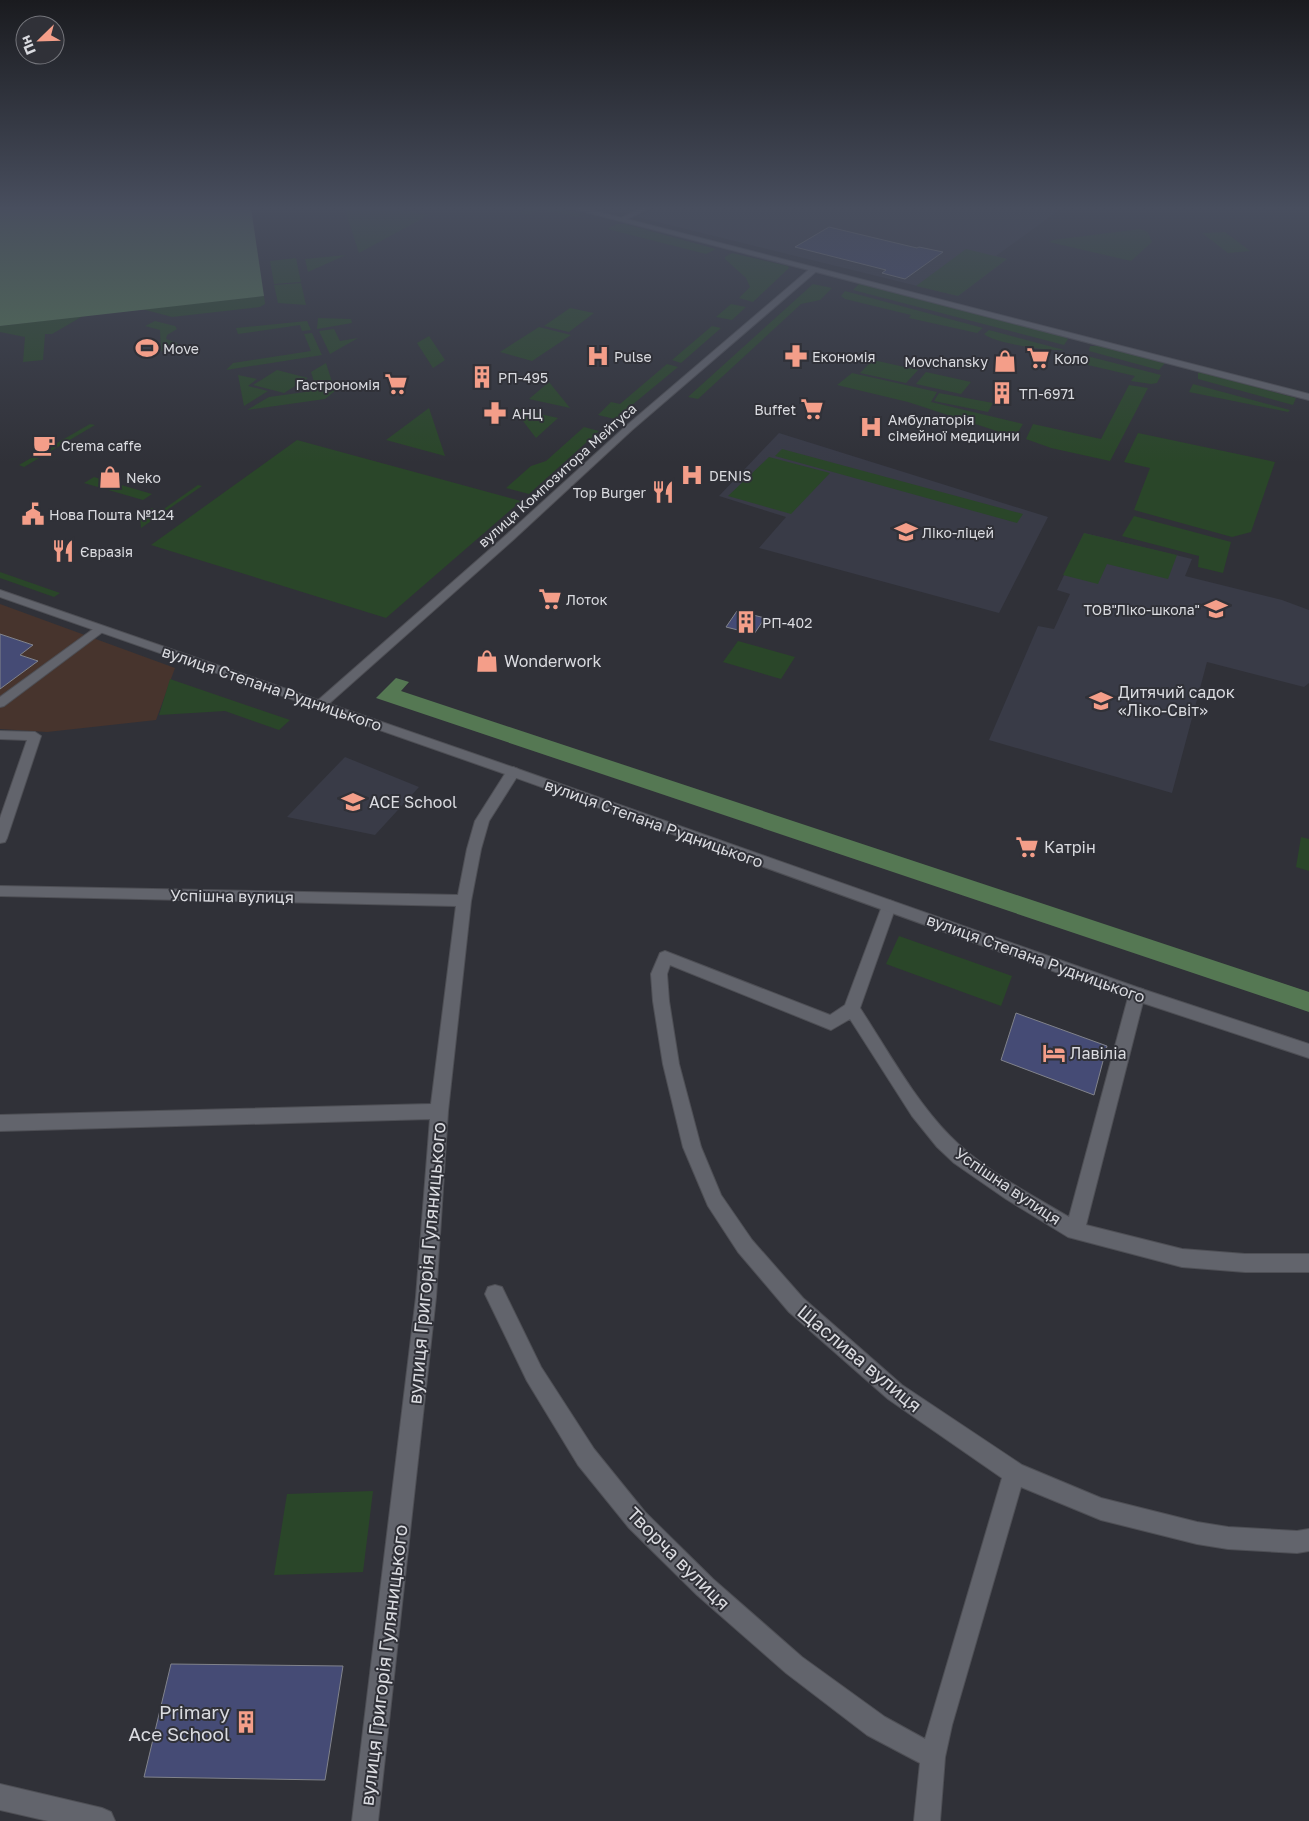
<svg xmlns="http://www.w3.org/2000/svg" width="1309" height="1821" font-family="'Golos Text',sans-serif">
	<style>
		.commercial { fill: #47342d }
		.built { fill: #393b47 }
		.green { fill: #2a4629 }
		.forest { fill: #557853 }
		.building { fill: #454b75; stroke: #81838b }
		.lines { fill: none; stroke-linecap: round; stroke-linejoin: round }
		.street-casing { stroke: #4e4f55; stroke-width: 2 }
		.secondary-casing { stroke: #4e4f55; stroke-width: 2 }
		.street { fill: #62646c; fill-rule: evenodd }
		.secondary { fill: #62646c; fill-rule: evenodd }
		.labels { text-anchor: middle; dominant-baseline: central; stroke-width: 4; stroke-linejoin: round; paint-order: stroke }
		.far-poi-label { font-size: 14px; fill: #dadbe0; stroke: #303138; text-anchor: start }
		.far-street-label { font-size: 14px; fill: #dadbe0; stroke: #303138 }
		.poi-label { font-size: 16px; fill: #dadbe0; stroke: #303138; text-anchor: start }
		.street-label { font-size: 16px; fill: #dadbe0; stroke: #303138 }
		.near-street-label { font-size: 19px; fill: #dadbe0; stroke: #303138 }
		.near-poi-label { font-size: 19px; fill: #dadbe0; stroke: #303138; text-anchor: end }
	</style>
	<rect width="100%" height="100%" fill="#303138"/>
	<!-- commercial -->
	<path class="commercial" d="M0 604 175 668 156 720 47 732 0 729Z"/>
	<!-- built -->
	<g class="built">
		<path d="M655 208H1062L996 256 1007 259 958 296 637 217Z"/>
		<path d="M779 433 1048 517 999 613 759 548 786 517 719 496Z"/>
		<path d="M1084 533 1192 559 1185 576 1282 600 1309 610V683L1304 687 1207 662 1172 793 989 740 1038 626 1054 629 1070 594 1057 590Z"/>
		<path d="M345 757 419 787 375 835 287 817Z"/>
	</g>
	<!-- green -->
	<g class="green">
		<path d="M350 208H390L429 215 359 253 345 210Z"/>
		<path d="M528 208H555L583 214 577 217 540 209 529 215 519 213Z"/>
		<path d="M617 224H625L716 249 706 254 607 229Z"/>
		<path d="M1140 229 1148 232 1152 242 1131 261 1049 242 1053 240Z"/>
		<path d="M1225 232 1250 251 1228 253 1202 233Z"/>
		<path d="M966 249 1007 259 958 296 916 286Z"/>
		<path d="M732 253 788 266 789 268 753 302 739 298 750 287 746 278 725 259V257Z"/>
		<path d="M346 255 308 272 305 259Z"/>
		<path d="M296 258 301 282 274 284 270 261Z"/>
		<path d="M301 283 306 305 278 303 274 285Z"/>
		<path d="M860 283 1060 334 1068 339 1064 345 853 290Z"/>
		<path d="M813 284 832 288 820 300 801 304 698 399 688 397Z"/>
		<path d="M845 291 983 328 977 333 909 318 911 315 845 299 841 296Z"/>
		<path d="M264 296 265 304 260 307 172 317 142 309Z"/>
		<path d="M731 304 746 307 732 320 716 317Z"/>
		<path d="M570 308 594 313 569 332 544 326Z"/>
		<path d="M83 316 52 334H45L43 360 23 362 25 337 0 332V326Z"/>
		<path d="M318 318 351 319 352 323 317 329Z"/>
		<path d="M155 321 175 326 177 329 167 335 166 339 177 343 179 347 167 353 161 351 160 330 145 326Z"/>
		<path d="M307 321 311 330 302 331 300 325 238 334 236 328Z"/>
		<path d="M712 326 721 328 681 363 672 360Z"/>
		<path d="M539 327 571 335 532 361 500 352Z"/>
		<path d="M334 329 340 341 358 338 330 354 319 331Z"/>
		<path d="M989 330 1064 350C1052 352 993 343 984 334Z"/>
		<path d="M312 333 322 355 226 370 233 363 311 351 304 334Z"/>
		<path d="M429 336 445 360 433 368 417 343Z"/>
		<path d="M1090 346H1101L1165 363 1159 370 1089 351Z"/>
		<path d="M1083 355 1161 375 1157 383 1151 384 1131 381 1135 376 1088 365Z"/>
		<path d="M873 360 918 370 906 383 860 373Z"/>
		<path d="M326 363 335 391 325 399 247 410 269 397 305 392 315 385 311 372Z"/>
		<path d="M667 364 678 367 615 419 598 415 611 402 620 404Z"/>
		<path d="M277 370 308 378 284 393 253 385Z"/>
		<path d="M926 372 971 382 961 394 916 384Z"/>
		<path d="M852 373 937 392 931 402 1023 424 1015 437 908 402 837 385Z"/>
		<path d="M1198 373H1203L1296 398 1293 405 1198 379Z"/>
		<path d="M238 375 257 379 248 386 268 391 244 406Z"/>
		<path d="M549 382 570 408 529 399Z"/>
		<path d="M1193 384 1290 410 1288 412 1189 392Z"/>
		<path d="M1129 385 1148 388 1110 461 1051 448 1026 439 1033 424 1101 439Z"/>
		<path d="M939 393 993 403 988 412 934 401Z"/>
		<path d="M429 408 445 456 386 440Z"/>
		<path d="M513 408 558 418 536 438Z"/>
		<path d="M90 424 95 425 24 467 19 465Z"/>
		<path d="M584 427 599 431 529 494 506 488 531 466 546 461Z"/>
		<path d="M1138 433 1275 462 1251 532 1232 537 1134 510 1150 468 1124 462Z"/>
		<path d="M297 440 521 501 386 618 151 545Z"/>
		<path d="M782 449 1023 514 1017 523 775 456Z"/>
		<path d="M769 457 830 473 791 514 728 496Z"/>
		<path d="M94 477 152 494 143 500 84 483Z"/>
		<path d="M198 485 202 486 141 528 140 516 152 508 161 511Z"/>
		<path d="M1134 516 1231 542 1223 573 1198 567 1199 556 1122 536Z"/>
		<path d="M1084 533 1177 555 1168 579 1107 564 1098 584 1063 575Z"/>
		<path d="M0 572 60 593 54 597 0 578Z"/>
		<path d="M738 641 795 657 781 679 723 662Z"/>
		<path d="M170 679 290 720 279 730 225 711 159 715Z"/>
		<path d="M1301 837 1309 839V871L1296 867Z"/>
		<path d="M899 936 1012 976 1001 1006 886 964Z"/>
		<path d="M373 1491 363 1572 274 1575 287 1494Z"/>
	</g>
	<!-- forest -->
	<g class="forest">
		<path d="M0 208H251L264 296 0 326Z"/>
		<path d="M396 678 409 682 401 691 1309 992V1012L376 698Z"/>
	</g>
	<!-- building -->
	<g class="building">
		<path d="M829 227 917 248 919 247 943 252 905 279 882 273 886 270 795 247Z"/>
		<path d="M737 611 765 618 754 634 726 627Z"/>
		<path d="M0 634 33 645 20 655 38 661 0 689Z"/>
		<path d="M1016 1013 1107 1046 1094 1095 1001 1060Z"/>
		<path d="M171 1664 343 1666 325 1780 144 1777Z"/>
	</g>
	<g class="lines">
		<defs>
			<g id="street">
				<path d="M642 208H650L625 220 619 219Z"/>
				<path d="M812 267 819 269 632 430 513 540 324 708H316L314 705 316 702 505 536 626 426Z"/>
				<path d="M100 625 104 627 106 629 104 631 4 706 0 707V697L96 627Z"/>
				<path d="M0 731 35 732 41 736 7 838 5 842 0 843V818L27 740 0 739Z"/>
				<path d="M513 767 518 769 520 772 489 821 481 849 471 901 448 1111 436 1297 378 1821H352L416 1297 430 1119 0 1131V1115L431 1104 456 906 0 896V886L458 895 467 849 475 821 508 769Z"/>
				<path d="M889 900 894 902 896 906 860 1008C888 1051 914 1099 950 1136 983 1170 1029 1193 1069 1217L1129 994 1131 989 1137 988 1143 989 1145 994 1086 1225 1182 1249 1245 1254H1309V1272H1245L1182 1267 1068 1237 1006 1199 954 1163 937 1147 912 1116 850 1019 831 1030 670 965 667 974 669 1001 679 1064 701 1147 721 1195 752 1240 803 1298 902 1385 1022 1465 1101 1498 1197 1522 1228 1527 1297 1531 1309 1529V1551L1297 1553 1228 1549 1197 1544 1101 1520 1021 1487 952 1725 945 1757 940 1821H914L920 1763 867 1735 786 1673 697 1595 629 1528 578 1465 527 1381 485 1294 488 1287 495 1285 502 1287 541 1367 594 1449 645 1512 713 1579 802 1657 885 1717 925 1739 1002 1478 888 1399 789 1312 738 1252 708 1206 683 1147 663 1064 653 1001 651 974 660 953 665 951 830 1015 845 1005 882 906 884 902Z"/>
				<path d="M0 1784 102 1808 111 1812 115 1821H48L0 1810Z"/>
			</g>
			<g id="secondary">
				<path d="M573 208H583L1309 394V400L574 209Z"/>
				<path d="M0 590 518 769 1142 989 1309 1044V1058L1131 999 508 775 0 597Z"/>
			</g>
		</defs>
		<!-- street casing -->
		<use href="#street" class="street-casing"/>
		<!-- secondary casing -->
		<use href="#secondary" class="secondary-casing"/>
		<!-- street -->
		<use href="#street" class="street"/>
		<!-- secondary -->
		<use href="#secondary" class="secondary"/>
	</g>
	<!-- sky -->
	<linearGradient id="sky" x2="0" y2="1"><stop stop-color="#1a1b1f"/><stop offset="0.45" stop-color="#484e5e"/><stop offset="1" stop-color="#484e5e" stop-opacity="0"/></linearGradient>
	<rect width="1309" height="463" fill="url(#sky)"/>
	<!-- icons -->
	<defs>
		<symbol id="stadium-bare" viewBox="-9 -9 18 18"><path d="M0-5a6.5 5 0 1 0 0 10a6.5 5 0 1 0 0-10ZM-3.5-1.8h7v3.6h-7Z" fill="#f49e89" stroke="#303138" stroke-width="2.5" paint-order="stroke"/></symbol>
		<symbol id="hospital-bare" viewBox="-9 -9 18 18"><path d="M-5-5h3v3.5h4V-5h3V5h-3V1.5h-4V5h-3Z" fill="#f49e89" stroke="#303138" stroke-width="2.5" paint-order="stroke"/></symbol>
		<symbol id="pharmacy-bare" viewBox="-9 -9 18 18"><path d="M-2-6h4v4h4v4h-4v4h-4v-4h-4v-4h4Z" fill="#f49e89" stroke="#303138" stroke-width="2.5" paint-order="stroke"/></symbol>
		<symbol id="supermarket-bare" viewBox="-9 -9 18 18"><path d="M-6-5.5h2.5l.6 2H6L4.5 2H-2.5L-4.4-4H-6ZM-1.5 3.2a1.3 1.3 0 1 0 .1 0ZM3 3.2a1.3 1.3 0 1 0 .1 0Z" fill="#f49e89" stroke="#303138" stroke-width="2.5" paint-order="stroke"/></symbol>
		<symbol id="shop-bare" viewBox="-9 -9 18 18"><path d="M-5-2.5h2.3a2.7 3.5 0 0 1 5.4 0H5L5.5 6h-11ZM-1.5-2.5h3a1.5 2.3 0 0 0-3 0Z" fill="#f49e89" stroke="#303138" stroke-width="2.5" paint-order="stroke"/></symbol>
		<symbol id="building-bare" viewBox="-9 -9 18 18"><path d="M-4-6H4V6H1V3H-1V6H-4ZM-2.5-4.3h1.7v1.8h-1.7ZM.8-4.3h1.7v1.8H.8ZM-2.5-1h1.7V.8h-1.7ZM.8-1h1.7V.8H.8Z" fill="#f49e89" stroke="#303138" stroke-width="2.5" paint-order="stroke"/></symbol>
		<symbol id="cafe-bare" viewBox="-9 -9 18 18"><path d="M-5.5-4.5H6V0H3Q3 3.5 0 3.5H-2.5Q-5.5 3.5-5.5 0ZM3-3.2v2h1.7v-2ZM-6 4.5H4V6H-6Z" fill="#f49e89" stroke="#303138" stroke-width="2.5" paint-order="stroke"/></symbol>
		<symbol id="restaurant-bare" viewBox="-9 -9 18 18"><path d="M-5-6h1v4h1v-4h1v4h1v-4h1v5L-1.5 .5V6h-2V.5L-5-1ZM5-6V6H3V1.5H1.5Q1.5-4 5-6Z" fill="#f49e89" stroke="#303138" stroke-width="2.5" paint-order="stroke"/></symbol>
		<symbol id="civic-bare" viewBox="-9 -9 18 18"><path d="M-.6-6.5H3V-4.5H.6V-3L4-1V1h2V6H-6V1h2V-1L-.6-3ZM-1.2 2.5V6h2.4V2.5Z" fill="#f49e89" stroke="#303138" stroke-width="2.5" paint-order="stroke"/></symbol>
		<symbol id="school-bare" viewBox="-9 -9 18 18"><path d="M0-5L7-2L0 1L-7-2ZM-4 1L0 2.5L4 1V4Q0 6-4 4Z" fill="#f49e89" stroke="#303138" stroke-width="2.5" paint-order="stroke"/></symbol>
		<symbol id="hotel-bare" viewBox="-9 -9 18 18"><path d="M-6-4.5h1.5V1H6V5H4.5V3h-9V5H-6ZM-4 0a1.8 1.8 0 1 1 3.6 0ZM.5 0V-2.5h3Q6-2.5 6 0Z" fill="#f49e89" stroke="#303138" stroke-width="2.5" paint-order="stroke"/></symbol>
	</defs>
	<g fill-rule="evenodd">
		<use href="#stadium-bare" x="131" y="332" width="32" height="32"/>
		<use href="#hospital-bare" x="582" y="340" width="32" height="32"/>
		<use href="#pharmacy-bare" x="780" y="340" width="32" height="32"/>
		<use href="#supermarket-bare" x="1022" y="342" width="32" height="32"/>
		<use href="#shop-bare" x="989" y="345" width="32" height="32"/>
		<use href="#building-bare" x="466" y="361" width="32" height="32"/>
		<use href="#supermarket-bare" x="380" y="368" width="32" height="32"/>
		<use href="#building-bare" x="986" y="377" width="32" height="32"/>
		<use href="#supermarket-bare" x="796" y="393" width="32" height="32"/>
		<use href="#pharmacy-bare" x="479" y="397" width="32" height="32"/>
		<use href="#hospital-bare" x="855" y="411" width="32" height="32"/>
		<use href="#cafe-bare" x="28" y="429" width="32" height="32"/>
		<use href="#hospital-bare" x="676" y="459" width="32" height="32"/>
		<use href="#shop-bare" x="94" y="461" width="32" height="32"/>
		<use href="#restaurant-bare" x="647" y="476" width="32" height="32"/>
		<use href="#civic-bare" x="17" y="498" width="32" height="32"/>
		<use href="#school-bare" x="890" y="516" width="32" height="32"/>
		<use href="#restaurant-bare" x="47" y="535" width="32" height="32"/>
		<use href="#supermarket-bare" x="534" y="583" width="32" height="32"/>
		<use href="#school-bare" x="1200" y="593" width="32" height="32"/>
		<use href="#building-bare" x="730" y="606" width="32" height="32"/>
		<use href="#shop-bare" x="471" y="645" width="32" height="32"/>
		<use href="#school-bare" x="1085" y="685" width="32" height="32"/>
		<use href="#school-bare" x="337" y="786" width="32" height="32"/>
		<use href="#supermarket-bare" x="1011" y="831" width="32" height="32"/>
		<use href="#hotel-bare" x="1038" y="1037" width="32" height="32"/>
		<use href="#building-bare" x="230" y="1706" width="32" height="32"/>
	</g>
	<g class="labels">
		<!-- far-poi labels -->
		<g class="far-poi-label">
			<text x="163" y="348">Move</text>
			<text x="614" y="356">Pulse</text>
			<text x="812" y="356">Економія</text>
			<text x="1054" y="358">Коло</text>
			<text x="988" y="361" text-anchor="end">Movchansky</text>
			<text x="498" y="377">РП-495</text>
			<text x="380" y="384" text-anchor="end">Гастрономія</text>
			<text x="1019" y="393">ТП-6971</text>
			<text x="796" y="409" text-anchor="end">Buffet</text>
			<text x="512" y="413">АНЦ</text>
			<text x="888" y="419">Амбулаторія<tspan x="888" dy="16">сімейної медицини</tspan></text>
			<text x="61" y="445">Crema caffe</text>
			<text x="709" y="475">DENIS</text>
			<text x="126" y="477">Neko</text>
			<text x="646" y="492" text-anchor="end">Top Burger</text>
			<text x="49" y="514">Нова Пошта №124</text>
			<text x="922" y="532">Ліко-ліцей</text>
			<text x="80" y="551">Євразія</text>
			<text x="566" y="599">Лоток</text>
			<text x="1200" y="609" text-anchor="end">ТОВ"Ліко-школа"</text>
			<text x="762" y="622">РП-402</text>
		</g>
		<!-- far-street labels -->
		<g class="far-street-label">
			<text transform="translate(557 475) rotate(-42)">вулиця Композитора Мейтуса</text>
		</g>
		<!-- poi labels -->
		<g class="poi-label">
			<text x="504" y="661">Wonderwork</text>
			<text x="1118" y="692">Дитячий садок<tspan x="1118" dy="18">«Ліко-Світ»</tspan></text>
			<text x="369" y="802">ACE School</text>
			<text x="1044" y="847">Катрін</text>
			<text x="1070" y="1053">Лавіліа</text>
		</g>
		<!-- street labels -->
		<g class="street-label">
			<text transform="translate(272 688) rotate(19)">вулиця Степана Рудницького</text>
			<text transform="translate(654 823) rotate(20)">вулиця Степана Рудницького</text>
			<text transform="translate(232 896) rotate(1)">Успішна вулиця</text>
			<text transform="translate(1036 958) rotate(20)">вулиця Степана Рудницького</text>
			<text transform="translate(1008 1186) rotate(34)">Успішна вулиця</text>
		</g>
		<!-- near-street labels -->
		<g class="near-street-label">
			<text transform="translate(426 1263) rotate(-85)">вулиця Григорія Гуляницького</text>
			<text transform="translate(860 1358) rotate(40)">Щаслива вулиця</text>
			<text transform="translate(679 1558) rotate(45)">Творча вулиця</text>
			<text transform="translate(383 1665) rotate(-83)">вулиця Григорія Гуляницького</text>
		</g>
		<!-- near-poi labels -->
		<g class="near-poi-label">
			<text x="230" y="1711">Primary<tspan x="230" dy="22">Ace School</tspan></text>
		</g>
	</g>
	<!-- north arrow -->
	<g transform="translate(40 40) rotate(247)"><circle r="24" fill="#303138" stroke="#74757b"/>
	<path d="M0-4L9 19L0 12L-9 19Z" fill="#f49e89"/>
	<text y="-8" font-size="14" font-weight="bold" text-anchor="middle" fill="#dadbe0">Пн</text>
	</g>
</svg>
